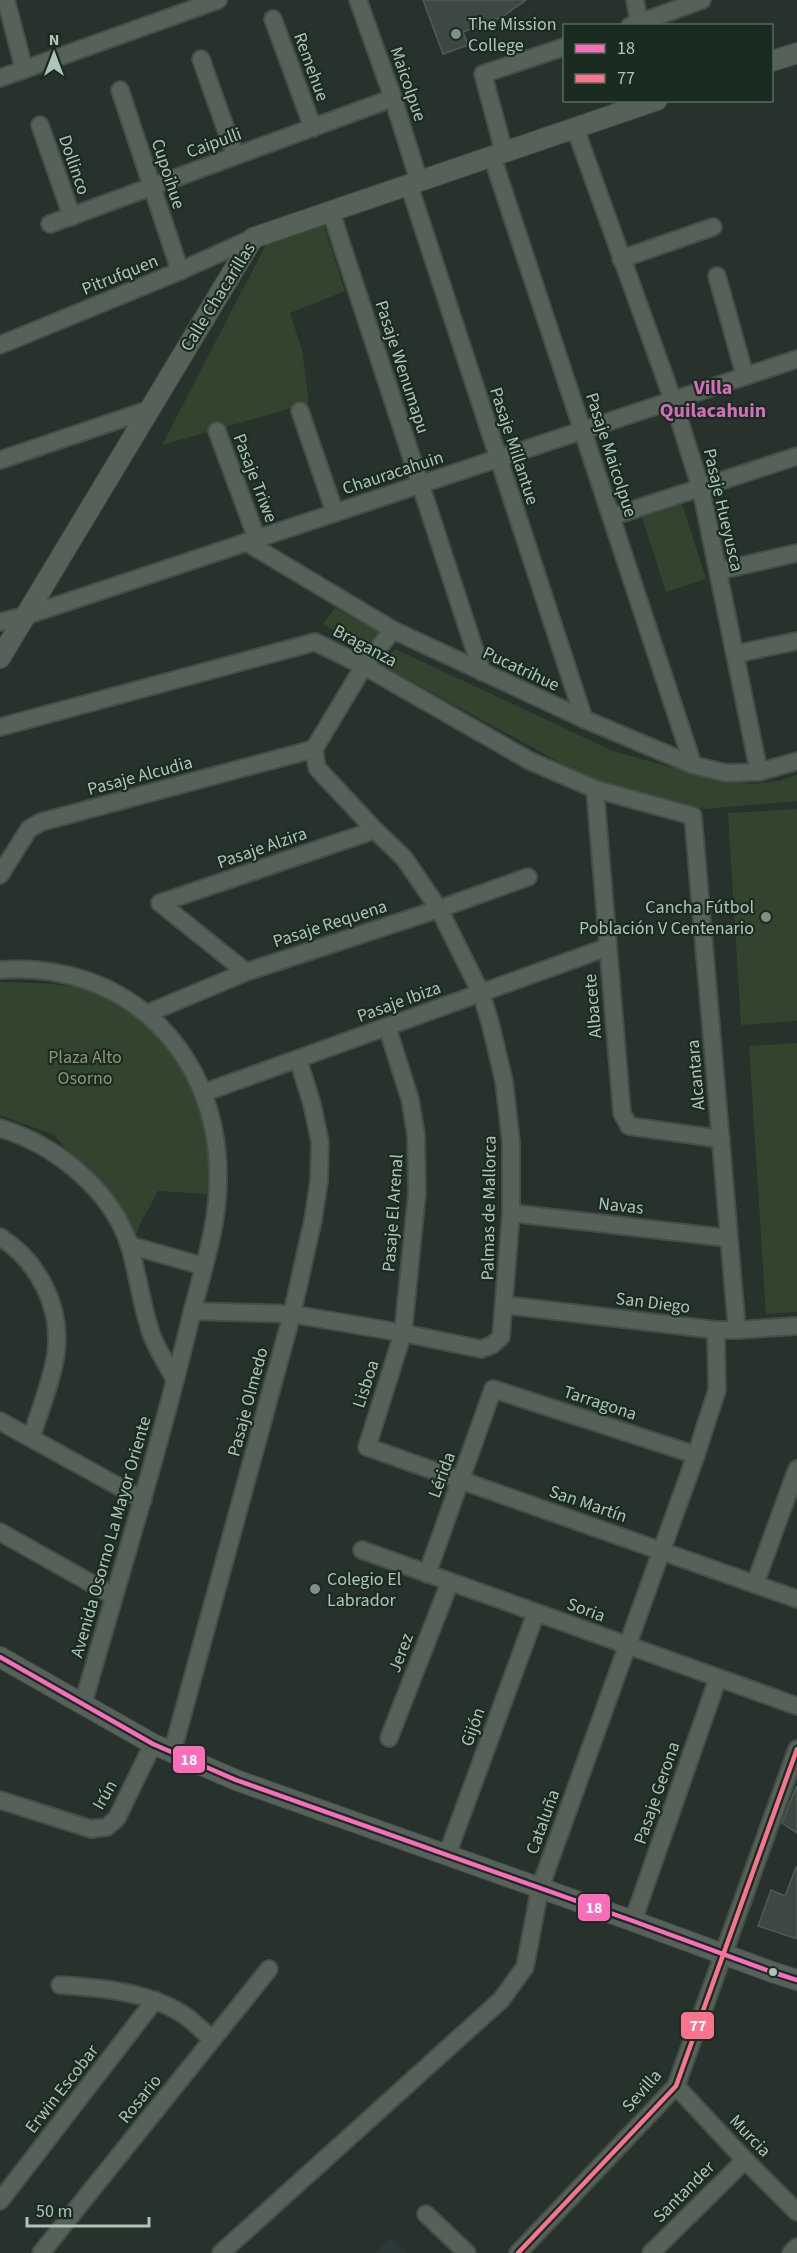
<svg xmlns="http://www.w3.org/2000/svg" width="797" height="2253" font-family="'Source Sans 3',sans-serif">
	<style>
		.medical { fill: #2b3837 }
		.green { fill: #33442e }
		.building { fill: #3d4842; stroke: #4e5a53; stroke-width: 1.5 }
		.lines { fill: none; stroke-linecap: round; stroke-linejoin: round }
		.minor-casing { stroke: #444d47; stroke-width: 20 }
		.tertiary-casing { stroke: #444d47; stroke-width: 22 }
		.minor { stroke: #56615a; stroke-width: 16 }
		.tertiary { stroke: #56615a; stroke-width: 20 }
		.bus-1-casing { stroke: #1a2c22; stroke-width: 9 }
		.bus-2-casing { stroke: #1a2c22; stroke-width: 9 }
		.bus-1 { stroke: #fb6dba; stroke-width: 4.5 }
		.bus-2 { stroke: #fc738d; stroke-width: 4.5 }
		.poi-dot { fill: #7f9187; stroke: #1a2c22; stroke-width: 2 }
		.bus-dot { fill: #afc4b8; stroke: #1a2c22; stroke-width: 2 }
		.labels { text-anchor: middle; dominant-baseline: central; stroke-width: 4.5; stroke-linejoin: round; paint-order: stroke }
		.poi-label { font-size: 18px; fill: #afc4b8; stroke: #1a2c22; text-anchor: start }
		.street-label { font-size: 18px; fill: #afc4b8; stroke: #1a2c22 }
		.park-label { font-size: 18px; fill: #919467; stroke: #1a2c22 }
		.neighbourhood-label { font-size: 20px; font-weight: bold; fill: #d66dba; stroke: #1a2c22 }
		.line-badge { stroke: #1a2c22; stroke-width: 2 }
		.badge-label { font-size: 16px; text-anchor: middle; font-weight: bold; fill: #fff }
	</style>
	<rect width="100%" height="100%" fill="#26322b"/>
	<!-- medical -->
	<path class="medical" d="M390 2238 408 2253H375Z"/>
	<!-- green -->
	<g class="green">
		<path d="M323 223 345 291 290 313 302 350 309 403 162 445 268 241Z"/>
		<path d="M682 504 706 579 666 592 642 517Z"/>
		<path d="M335 608 380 632 365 650 323 624Z"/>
		<path d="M395 649 613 751 709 778 750 784 778 781 797 775V801L704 809 590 779 380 664Z"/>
		<path d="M797 809V1021L741 1025 728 813Z"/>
		<path d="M0 982C39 983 82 983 118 1001 134 1008 148 1023 159 1036 165 1043 173 1050 177 1057 203 1096 212 1149 207 1194L158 1191 139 1226 134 1242 82 1168 54 1135 0 1115Z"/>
		<path d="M797 1043V1312L766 1314 749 1046Z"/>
	</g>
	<!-- building -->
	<g class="building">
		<path d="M423 0H526L502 17 463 32 468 45 443 54Z"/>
		<path d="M796 1787H797V1833L782 1823Z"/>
		<path d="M796 1867H797V1939L758 1926 771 1890 785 1896Z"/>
	</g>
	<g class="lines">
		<defs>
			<g id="minor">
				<path d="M6 0 24 69"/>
				<path d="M358 0 393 98 419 181"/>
				<path d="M635 0 639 23"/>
				<path d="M273 19 313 128"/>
				<path d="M630 26 702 0"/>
				<path d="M201 59 235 155"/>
				<path d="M0 78 218 0"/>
				<path d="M120 90 180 271"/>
				<path d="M40 125 72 217"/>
				<path d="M575 128 673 400 701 489 759 772"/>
				<path d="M504 152 483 74 564 47"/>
				<path d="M492 156 693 765"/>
				<path d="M409 185 584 719"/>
				<path d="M331 212 482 672"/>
				<path d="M50 224 393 98"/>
				<path d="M621 259 713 227"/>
				<path d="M717 276 745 376"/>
				<path d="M0 345 180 271 253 238"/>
				<path d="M300 411 335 513"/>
				<path d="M217 431 257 539"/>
				<path d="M0 460 148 410"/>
				<path d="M611 517 797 456"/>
				<path d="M246 542 393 630 584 719 693 765 726 773 759 772 797 761"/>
				<path d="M718 571 797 553"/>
				<path d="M0 622 28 615 797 359"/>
				<path d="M735 654 797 641"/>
				<path d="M0 727 315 642 364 666 530 761 595 789 693 816 737 1330"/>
				<path d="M595 789 622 1113 629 1126 721 1139"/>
				<path d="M0 875 29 829 41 822 314 749"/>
				<path d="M160 903 375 830"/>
				<path d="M160 903 246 972"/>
				<path d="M0 970C127 960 220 1054 218 1180 218 1230 200 1277 189 1325 158 1453 119 1578 83 1704"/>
				<path d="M146 1014 246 972 439 909 528 877"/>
				<path d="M387 1027 410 1099 416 1135 417 1193 403 1333 367 1447 797 1599"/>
				<path d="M203 1093 608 947"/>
				<path d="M0 1128C56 1145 112 1190 130 1247 138 1276 142 1308 152 1336 158 1351 168 1366 175 1380"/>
				<path d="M511 1213 728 1238"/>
				<path d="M0 1237C38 1261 62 1307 56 1353 52 1381 40 1410 31 1438"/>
				<path d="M129 1245 203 1266"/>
				<path d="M505 1305 716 1330H737L797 1326"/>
				<path d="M192 1311 292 1314 403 1333 481 1349 492 1345 501 1337 511 1213V1142L504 1081 490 1022 481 993 439 909 404 858 375 830 317 768 314 749 364 666 393 630"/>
				<path d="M0 1421 143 1500"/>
				<path d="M0 1532 114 1596"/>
				<path d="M362 1550 797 1706"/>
				<path d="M427 1574 493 1389 696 1455"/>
				<path d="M755 1584 797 1469"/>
				<path d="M389 1738 450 1582"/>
				<path d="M172 1753 292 1314 313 1220 319 1181 320 1142 312 1104 298 1059"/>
				<path d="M0 1800 91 1829 107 1827 117 1818 153 1744"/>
				<path d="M447 1855 536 1613"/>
				<path d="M633 1921 718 1678"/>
				<path d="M60 1985C104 1988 151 1992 187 2017 196 2024 204 2032 212 2039"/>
				<path d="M676 2086 745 2160 797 2212"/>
				<path d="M0 2201 155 2000"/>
				<path d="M426 2214 467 2253"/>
				<path d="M41 2253 269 1969"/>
				<path d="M221 2253 501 2000 525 1967 540 1888 696 1455 717 1390 716 1330"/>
				<path d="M518 2253 676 2086 797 1749"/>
				<path d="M651 2253 745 2160"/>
				<path d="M791 2253 797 2247"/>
			</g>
			<g id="tertiary">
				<path d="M772 61 797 53"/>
				<path d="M0 658 253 238 657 100"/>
				<path d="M0 1657 153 1744 236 1780 633 1921 772 1972 797 1980"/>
			</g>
		</defs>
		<!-- minor casing -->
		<use href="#minor" class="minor-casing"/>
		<!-- tertiary casing -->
		<use href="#tertiary" class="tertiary-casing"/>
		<!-- minor -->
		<use href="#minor" class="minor"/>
		<!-- tertiary -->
		<use href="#tertiary" class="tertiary"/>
		<defs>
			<path id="bus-1" d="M0 1657 153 1744 236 1780 633 1921 772 1972 797 1980"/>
			<path id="bus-2" d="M518 2253 676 2086 797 1749"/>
		</defs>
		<!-- bus-1 casing -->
		<use href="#bus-1" class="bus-1-casing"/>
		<!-- bus-2 casing -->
		<use href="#bus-2" class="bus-2-casing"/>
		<!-- bus-1 -->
		<use href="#bus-1" class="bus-1"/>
		<!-- bus-2 -->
		<use href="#bus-2" class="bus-2"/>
	</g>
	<!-- markers -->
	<g class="poi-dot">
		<circle cx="456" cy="34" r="6"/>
		<circle cx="766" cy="917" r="6"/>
		<circle cx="315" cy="1589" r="6"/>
	</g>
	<circle class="bus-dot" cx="773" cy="1972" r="5"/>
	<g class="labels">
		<!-- poi labels -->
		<g class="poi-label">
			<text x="468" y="24">The Mission<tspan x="468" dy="21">College</tspan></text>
			<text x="754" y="907" text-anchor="end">Cancha Fútbol<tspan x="754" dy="21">Población V Centenario</tspan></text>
			<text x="327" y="1579">Colegio El<tspan x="327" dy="21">Labrador</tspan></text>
		</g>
		<!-- street labels -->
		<g class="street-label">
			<text transform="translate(311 67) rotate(70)">Remehue</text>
			<text transform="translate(408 84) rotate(71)">Maicolpue</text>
			<text transform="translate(214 143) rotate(-20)">Caipulli</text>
			<text transform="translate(74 165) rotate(71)">Dollinco</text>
			<text transform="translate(168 174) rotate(72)">Cupoihue</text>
			<text transform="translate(120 275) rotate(-22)">Pitrufquen</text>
			<text transform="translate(218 297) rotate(-58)">Calle Chacarillas</text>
			<text transform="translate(402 367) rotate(72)">Pasaje Wenumapu</text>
			<text transform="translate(514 446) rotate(72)">Pasaje Millantue</text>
			<text transform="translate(611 455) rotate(72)">Pasaje Maicolpue</text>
			<text transform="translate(393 473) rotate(-18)">Chauracahuin</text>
			<text transform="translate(255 478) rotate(69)">Pasaje Triwe</text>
			<text transform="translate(723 510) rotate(77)">Pasaje Hueyusca</text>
			<text transform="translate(365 646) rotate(28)">Braganza</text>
			<text transform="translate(521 669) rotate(25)">Pucatrihue</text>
			<text transform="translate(140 776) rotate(-15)">Pasaje Alcudia</text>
			<text transform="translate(262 848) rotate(-19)">Pasaje Alzira</text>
			<text transform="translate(330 924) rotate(-18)">Pasaje Requena</text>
			<text transform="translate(399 1002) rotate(-20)">Pasaje Ibiza</text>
			<text transform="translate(593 1006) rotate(-95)">Albacete</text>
			<text transform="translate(696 1075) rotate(-95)">Alcantara</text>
			<text transform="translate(621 1206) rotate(6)">Navas</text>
			<text transform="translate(489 1208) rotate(-89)">Palmas de Mallorca</text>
			<text transform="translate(393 1213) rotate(-86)">Pasaje El Arenal</text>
			<text transform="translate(653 1303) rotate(7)">San Diego</text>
			<text transform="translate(366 1384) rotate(-72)">Lisboa</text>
			<text transform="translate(248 1402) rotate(-75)">Pasaje Olmedo</text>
			<text transform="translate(600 1403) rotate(18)">Tarragona</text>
			<text transform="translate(442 1475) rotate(-70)">Lérida</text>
			<text transform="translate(588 1504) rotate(19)">San Martín</text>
			<text transform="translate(111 1537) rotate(-74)">Avenida Osorno La Mayor Oriente</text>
			<text transform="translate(586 1610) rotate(20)">Soria</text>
			<text transform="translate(401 1653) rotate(-69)">Jerez</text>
			<text transform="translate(473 1727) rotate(-70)">Gijón</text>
			<text transform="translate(657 1793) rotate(-71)">Pasaje Gerona</text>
			<text transform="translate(105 1795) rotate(-60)">Irún</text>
			<text transform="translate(543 1822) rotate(-70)">Cataluña</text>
			<text transform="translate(62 2089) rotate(-52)">Erwin Escobar</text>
			<text transform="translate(642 2091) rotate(-49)">Sevilla</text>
			<text transform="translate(140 2099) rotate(-51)">Rosario</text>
			<text transform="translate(750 2136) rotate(46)">Murcia</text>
			<text transform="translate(684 2192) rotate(-45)">Santander</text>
		</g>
		<!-- park labels -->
		<g class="park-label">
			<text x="85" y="1057">Plaza Alto<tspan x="85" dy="21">Osorno</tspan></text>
		</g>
		<!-- neighbourhood labels -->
		<g class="neighbourhood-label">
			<text x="713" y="388">Villa<tspan x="713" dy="23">Quilacahuin</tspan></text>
		</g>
	</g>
	<g class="line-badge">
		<rect x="172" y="1745" width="34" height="29" rx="6" fill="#fb6dba"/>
		<rect x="577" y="1893" width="34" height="29" rx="6" fill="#fb6dba"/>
		<rect x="680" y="2011" width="35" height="29" rx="6" fill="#fc738d"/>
	</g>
	<g class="badge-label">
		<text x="189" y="1765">18</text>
		<text x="594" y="1913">18</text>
		<text x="698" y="2031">77</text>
	</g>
	<!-- legend -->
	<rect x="563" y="24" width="210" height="78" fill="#1a2c22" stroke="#56695e" stroke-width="1.5"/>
	<rect x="575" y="44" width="30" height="9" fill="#fb6dba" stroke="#56695e" stroke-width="1.5"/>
	<text x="617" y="54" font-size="18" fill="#afc4b8">18</text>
	<rect x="575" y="74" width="30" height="9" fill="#fc738d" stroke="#56695e" stroke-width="1.5"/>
	<text x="617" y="84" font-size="18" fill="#afc4b8">77</text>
	<!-- north arrow -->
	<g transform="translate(54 54)" stroke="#1a2c22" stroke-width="4.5" paint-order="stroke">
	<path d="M0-4.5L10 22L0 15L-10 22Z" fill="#afc4b8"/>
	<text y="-9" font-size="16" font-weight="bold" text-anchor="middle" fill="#afc4b8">N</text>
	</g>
	<!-- scale -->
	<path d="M27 2217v9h122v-9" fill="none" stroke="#afc4b8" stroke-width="3"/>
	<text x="36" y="2217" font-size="18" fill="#afc4b8" stroke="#1a2c22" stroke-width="4.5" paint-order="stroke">50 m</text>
</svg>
